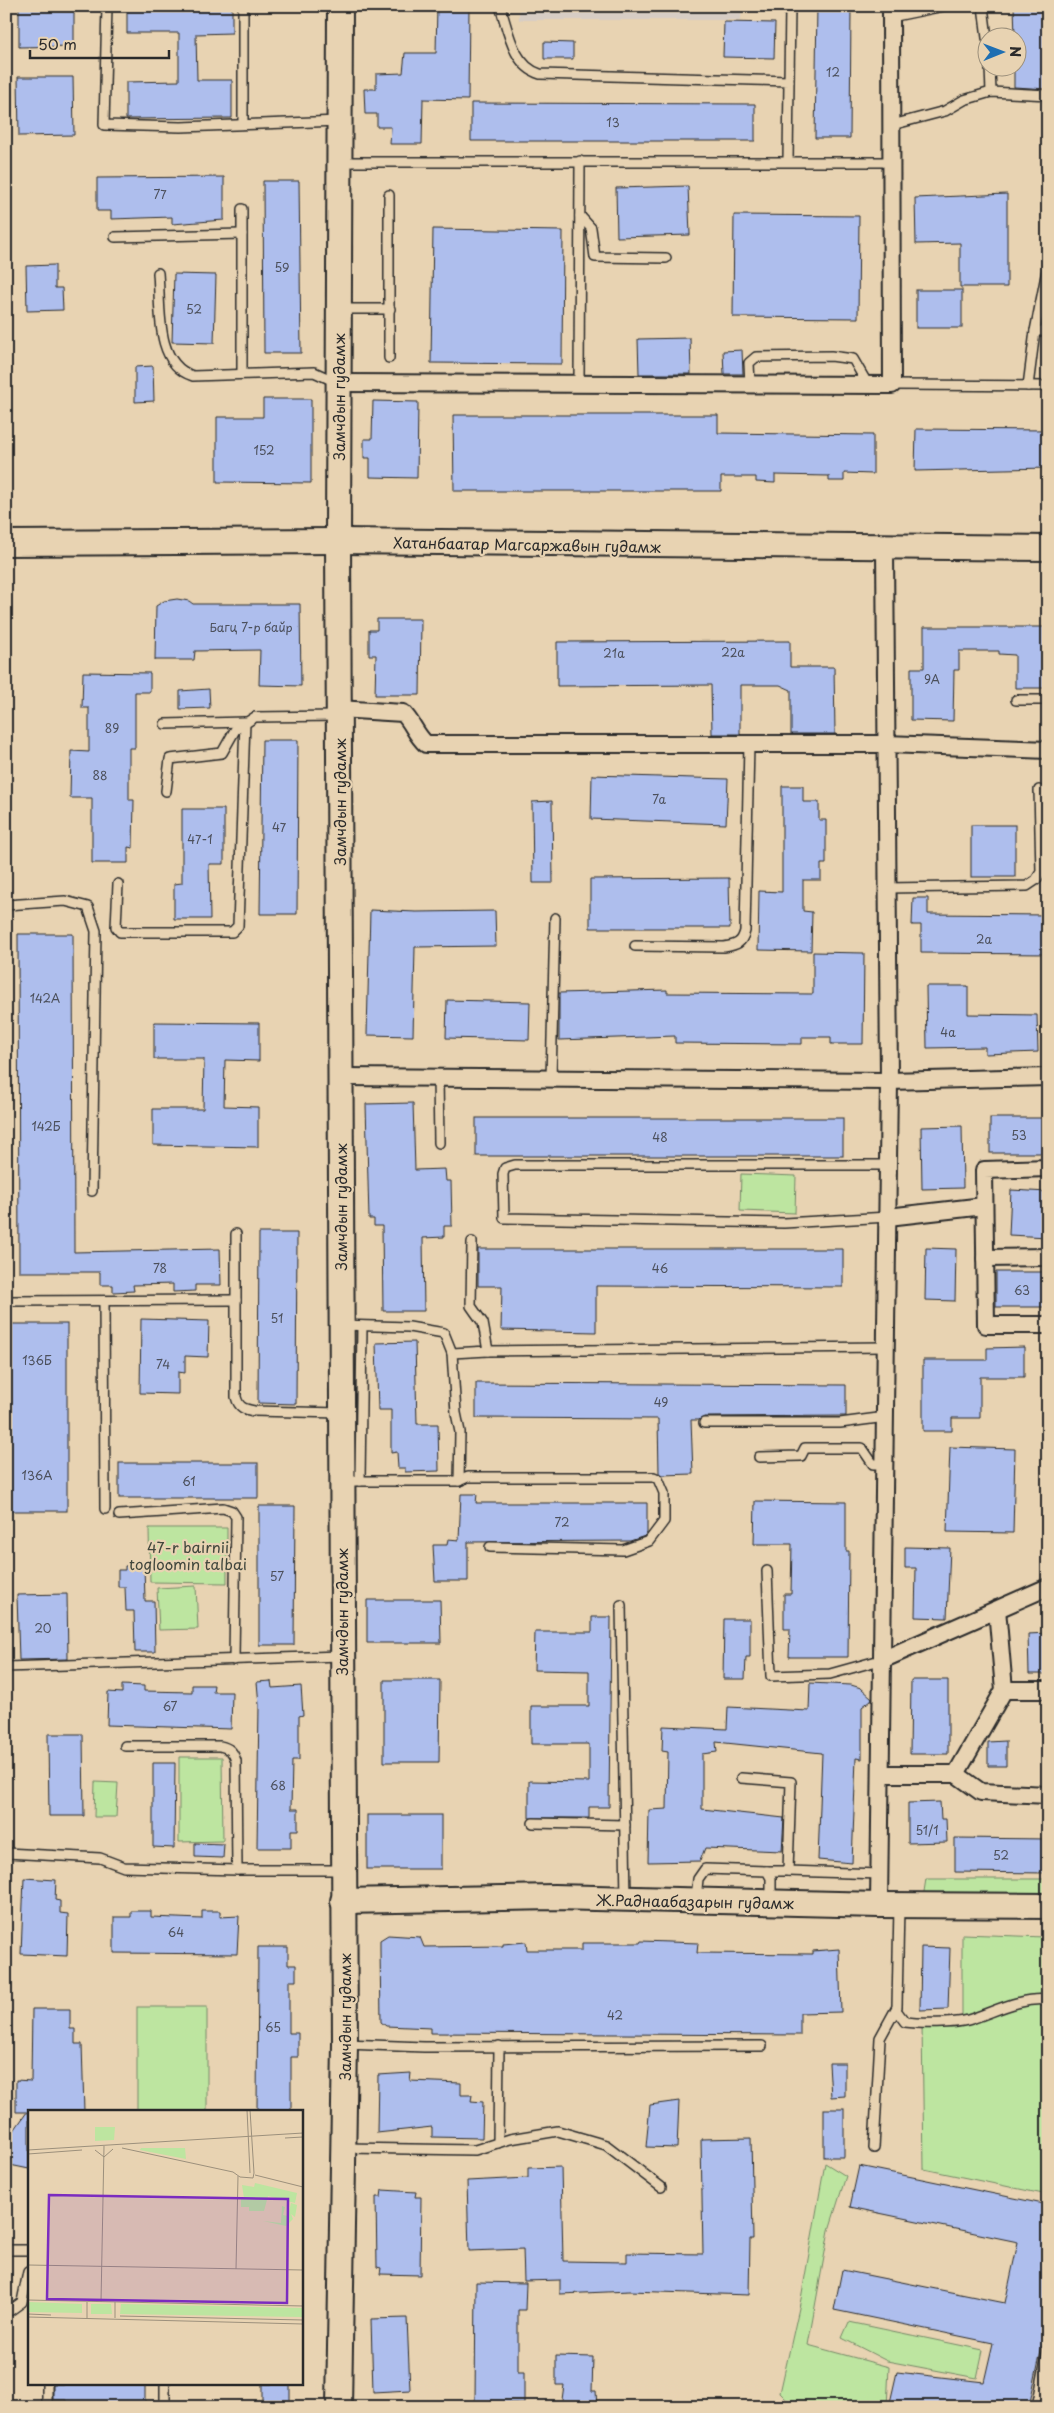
<svg xmlns="http://www.w3.org/2000/svg" width="1054" height="2413" font-family="'Playpen Sans',sans-serif">
	<style>
		.built { fill: #d7cdc4 }
		.green { fill: #bde5a0; stroke: #748866 }
		.building { fill: #aebeed; stroke: #2b2b2b }
		.lines { fill: none; stroke-linecap: round; stroke-linejoin: round }
		.lane-casing { stroke: #2b2b2b; stroke-width: 12 }
		.street-casing { stroke: #2b2b2b; stroke-width: 20 }
		.secondary-casing { stroke: #2b2b2b; stroke-width: 28 }
		.lane { stroke: #e8d3b2; stroke-width: 9 }
		.street { stroke: #e8d3b2; stroke-width: 16 }
		.secondary { stroke: #e8d3b2; stroke-width: 24 }
		.labels { text-anchor: middle; dominant-baseline: central; stroke-width: 4.5; stroke-linejoin: round; paint-order: stroke }
		.number-label { font-size: 12px; fill: #4c505c }
		.street-label { font-size: 15px; fill: #2b2b2b; stroke: #e8d3b2 }
		.park-label { font-size: 15px; fill: #41473d; stroke: #e8d3b2 }
		.inset-road { fill: none; stroke: #9c907c; stroke-width: 1 }
		.view { fill: #7b2cbf; fill-opacity: 0.15; stroke: #7b2cbf; stroke-width: 2.5 }
		.inset-edge { fill: none; stroke: #2b2b2b; stroke-width: 2.5 }
	</style>
	<rect width="100%" height="100%" fill="#e8d3b2"/>
	<filter id="ink" filterUnits="userSpaceOnUse"><feTurbulence type="fractalNoise" baseFrequency=".02" numOctaves="2"/><feDisplacementMap in="SourceGraphic" scale="10" xChannelSelector="R" yChannelSelector="G"/><feConvolveMatrix kernelMatrix="1 2 1 2 8 2 1 2 1" color-interpolation-filters="sRGB"/></filter>
	<g filter="url(#ink)">
		<!-- built -->
		<path class="built" d="M519 6H742L741 20H519Z"/>
		<!-- green -->
		<g class="green">
			<path d="M741 1174 796 1176 795 1213 740 1211Z"/>
			<path d="M149 1528H227V1583L150 1582Z"/>
			<path d="M196 1586 198 1629 159 1630 157 1588Z"/>
			<path d="M179 1757H222L223 1841 179 1842Z"/>
			<path d="M95 1782 118 1783 116 1817H94Z"/>
			<path d="M926 1879H1048V1900L923 1898Z"/>
			<path d="M962 1934 1045 1937 1048 1970V2195L924 2169 922 2023 962 2021Z"/>
			<rect x="137" y="2007" width="70" height="105"/>
			<path d="M825 2163 846 2176 829 2230 808 2345 889 2367 887 2407H794L780 2393 801 2299Z"/>
			<path d="M849 2322 983 2350 977 2378 887 2361 842 2338Z"/>
		</g>
		<!-- building -->
		<g class="building">
			<path d="M19 6H74V46L19 47Z"/>
			<path d="M127 6H232V33L196 34 197 80H232V118L126 119V82L179 81V33H127Z"/>
			<path d="M437 6H469L468 100 423 99 422 144H390L391 127H377V114H365L364 89H376V74L403 73 405 53H436Z"/>
			<path d="M817 6H851L850 138H815Z"/>
			<path d="M1014 6H1048V89L1014 87V68H1016Z"/>
			<path d="M724 22 775 23 774 58 723 57Z"/>
			<path d="M544 42 573 43V59H544Z"/>
			<path d="M18 77H73L74 135 19 136Z"/>
			<path d="M471 103 755 104V141H471Z"/>
			<path d="M224 177V220L172 224V217L111 219V211H97V178Z"/>
			<path d="M263 181H299L301 353H264Z"/>
			<path d="M688 186 690 235 617 237 616 188Z"/>
			<path d="M1007 194V287H960V243L916 244 915 198Z"/>
			<path d="M734 215 859 216 858 318 733 317Z"/>
			<path d="M433 229 563 231 562 364 431 363Z"/>
			<path d="M55 265V288H62L63 310 27 311 26 266Z"/>
			<path d="M174 274 216 275 214 343 172 342Z"/>
			<rect x="916" y="290" width="46" height="38"/>
			<path d="M690 338 691 374H639L638 339Z"/>
			<path d="M742 350 743 374H724L723 351Z"/>
			<path d="M153 366 154 401 135 402V367Z"/>
			<path d="M263 399H311V483L217 482V417H263Z"/>
			<path d="M373 401 418 402 417 478 370 477V458H364V439H372Z"/>
			<path d="M453 415H718V433L873 435V474L844 473V481H829V476L775 475V483L756 482V477H721V491H454Z"/>
			<path d="M916 429 1048 430V468L915 471Z"/>
			<path d="M177 599 189 601 193 604H300L301 686 259 685 260 650 195 651 194 660H155L156 606 164 601Z"/>
			<path d="M377 619H421L420 695H375L376 655H369V630H377Z"/>
			<path d="M924 627H1048V688H1015V655L999 654V651H959V670H954L953 721 911 720V668H924Z"/>
			<path d="M790 641V667H834L835 734H791V690L780 685H740V734H712L711 685 557 686V642Z"/>
			<path d="M83 672 150 673V692H135V748H129V800H134L133 848 128 847V863H92V798H70L71 751 89 752V708H82Z"/>
			<path d="M209 689 210 708 180 709V691Z"/>
			<path d="M262 740H298L297 914H260Z"/>
			<path d="M592 775 728 779 726 824 591 819Z"/>
			<path d="M782 786H803V802H819V820H826V864H821V880H803V911L812 912 811 951 758 950 759 891 782 892Z"/>
			<path d="M552 801 553 883H533L532 802Z"/>
			<path d="M182 809H224V864H209L210 919H174V884L182 883Z"/>
			<rect x="971" y="825" width="44" height="52"/>
			<path d="M729 878 730 928H590V879Z"/>
			<path d="M913 898H928V914L1048 915V954L921 953V925H912Z"/>
			<path d="M370 910 416 912 495 911 496 946 415 947 413 1036 367 1035Z"/>
			<path d="M18 934H73L74 1252 220 1249 221 1285H195V1291L173 1292V1284L133 1285 134 1291 113 1292V1285H100V1272H19Z"/>
			<path d="M813 952 864 953 863 1044H831V1037H802V1044L675 1043V1036L559 1040V993L667 990V993L813 994Z"/>
			<path d="M926 986H968V1014L1037 1015 1038 1052 985 1054V1047L927 1048Z"/>
			<path d="M447 1000 530 1002 529 1040 446 1038Z"/>
			<path d="M154 1022 259 1023V1061L225 1060 224 1106 258 1107V1147L153 1145V1109H203L204 1059H154Z"/>
			<path d="M413 1103 415 1170 445 1169 446 1181H451L452 1226H444V1237L423 1238 424 1311H383L382 1226H374V1219H369L366 1104Z"/>
			<rect x="476" y="1118" width="367" height="38"/>
			<rect x="990" y="1118" width="58" height="35"/>
			<path d="M962 1126 963 1188 922 1189 921 1127Z"/>
			<path d="M1011 1190 1048 1192V1237L1009 1235Z"/>
			<path d="M259 1233H297L296 1404 258 1403Z"/>
			<path d="M926 1248 956 1249 955 1301 925 1300Z"/>
			<path d="M478 1249H843V1287L596 1286V1332L501 1330 502 1286H478Z"/>
			<rect x="996" y="1272" width="52" height="35"/>
			<path d="M141 1319 209 1321 208 1357 185 1356V1373L178 1372V1394L140 1393Z"/>
			<rect x="6" y="1324" width="61" height="187"/>
			<path d="M415 1342 417 1424H438L439 1471 405 1472V1468H398L397 1452 391 1453V1410H378L376 1343Z"/>
			<path d="M1024 1347V1377H980V1418H952V1431H923V1360H987V1348Z"/>
			<path d="M476 1383 846 1385V1416L704 1417 699 1420H691L693 1474 662 1475 659 1473 658 1419 476 1418Z"/>
			<path d="M950 1447 1015 1449 1013 1533 947 1532Z"/>
			<rect x="119" y="1463" width="139" height="35"/>
			<path d="M461 1494H477L476 1503H647V1533L645 1536 630 1541 468 1542V1581H435L433 1545H447L448 1539 459 1540Z"/>
			<path d="M755 1501 846 1502V1551H849L848 1657H789L790 1629H784V1594H791L792 1544H754Z"/>
			<path d="M259 1506H295L294 1645H259Z"/>
			<path d="M905 1547 950 1548 947 1618 915 1617 916 1568H905Z"/>
			<path d="M144 1565 145 1601H154L155 1652H135L134 1611H126L125 1587H118V1570H125V1566Z"/>
			<path d="M67 1594 68 1659 19 1660 17 1595Z"/>
			<path d="M367 1600H440L441 1643H367Z"/>
			<path d="M592 1617H611L609 1807H589V1818H529V1781L589 1782V1744H531V1706H589V1671L534 1670 535 1632H592Z"/>
			<path d="M724 1619H750V1657H746L745 1679H723Z"/>
			<path d="M1048 1633V1674H1029L1028 1634Z"/>
			<path d="M384 1680H440L439 1762H384Z"/>
			<path d="M911 1680H948V1754H910Z"/>
			<path d="M271 1681 272 1688 301 1686 303 1715 299 1716V1760H292L291 1809H298V1830H291V1848H257L259 1705 257 1682Z"/>
			<path d="M810 1683 851 1685 861 1688 872 1698 871 1700 862 1707V1759L856 1758 852 1863 818 1860 822 1753 716 1742 717 1752 702 1754V1809L784 1818 782 1851 705 1848 700 1861 648 1862 649 1810 667 1809 668 1752 662 1751 663 1726 727 1729 728 1707 809 1711Z"/>
			<path d="M122 1685 144 1686V1691L192 1692V1685H214L213 1692H232L231 1729 107 1725 108 1692 122 1693Z"/>
			<path d="M48 1734H83L84 1816H49Z"/>
			<path d="M1006 1741V1766H988V1742Z"/>
			<path d="M153 1763H175L174 1848 153 1847Z"/>
			<path d="M940 1802 941 1819H946L947 1842 908 1843V1803Z"/>
			<rect x="367" y="1815" width="74" height="54"/>
			<path d="M955 1838 1048 1839V1873L955 1872Z"/>
			<path d="M195 1843 224 1844 223 1858 195 1857Z"/>
			<path d="M24 1878 56 1880 55 1900 60 1901V1913L68 1914 67 1956 21 1954Z"/>
			<path d="M131 1911H151V1917L202 1919V1911H220V1917L239 1916 237 1954 114 1953V1917H131Z"/>
			<path d="M388 1935 420 1937 424 1947 503 1946V1944L526 1942 527 1950H582V1943H640L641 1941 698 1943 697 1953 813 1954V1951L839 1949 841 2012 800 2013V2035L431 2033V2028L386 2026 381 2022 380 1950V1940Z"/>
			<path d="M258 1947H288V1965H296V1981H289V2033H298V2057H291V2112H257Z"/>
			<path d="M921 1947 950 1948 948 2009 920 2010Z"/>
			<path d="M32 2009H70V2029H75V2044H82L84 2112H29V2169L10 2165 6 2160V2142L27 2112H16V2080L31 2081Z"/>
			<path d="M829 2063H845V2096L831 2097Z"/>
			<path d="M411 2073 410 2081 461 2083V2095H472L471 2101 483 2102 482 2138 432 2137V2127L377 2133 378 2075Z"/>
			<path d="M679 2101 677 2148 646 2147 650 2105Z"/>
			<rect x="824" y="2109" width="20" height="48"/>
			<path d="M751 2138 753 2239H750L749 2295 630 2291 560 2294V2280L524 2281 523 2249 469 2251 467 2181 528 2178V2168L561 2167 563 2261 627 2262V2253L703 2254 701 2139Z"/>
			<path d="M859 2166 1048 2205V2317L1029 2407H889L897 2372 984 2382 993 2343 834 2310 842 2270 1005 2303 1018 2242 850 2207Z"/>
			<path d="M382 2190 416 2192 415 2197H421L420 2275 380 2274 381 2268 377 2267 376 2197H381Z"/>
			<path d="M476 2282 526 2283 525 2310H518V2372H524V2403H475Z"/>
			<path d="M407 2318 410 2390 373 2392 371 2319Z"/>
			<path d="M556 2356 593 2357 592 2391H596L597 2407H561L564 2385H556Z"/>
			<path d="M53 2384H145V2407H66V2400H53Z"/>
			<rect x="262" y="2384" width="28" height="23"/>
		</g>
		<g class="lines">
			<defs>
				<g id="lane">
					<path d="M107 6 104 125 181 127 339 121"/>
					<path d="M243 6V124"/>
					<path d="M500 6C508 30 513 66 540 74L789 81 788 161"/>
					<path d="M983 6 987 38"/>
					<path d="M891 17 944 6"/>
					<path d="M990 68 991 92"/>
					<path d="M789 81 790 6"/>
					<path d="M892 125 945 111 964 100 991 92 1048 95"/>
					<path d="M341 162H892"/>
					<path d="M242 209V373"/>
					<path d="M580 216 591 228 595 257 666 258"/>
					<path d="M115 237 242 234"/>
					<path d="M158 273C161 306 154 364 193 376L314 372 336 382"/>
					<path d="M341 309H390"/>
					<path d="M1035 331H1048"/>
					<path d="M389 358V195"/>
					<path d="M579 384 580 161"/>
					<path d="M750 385 749 363 756 357 831 356 853 359 868 385"/>
					<path d="M892 385 1048 386"/>
					<path d="M1028 386 1035 331 1048 265"/>
					<path d="M1016 700H1048"/>
					<path d="M166 791 170 759 222 753 235 730 255 717 338 716"/>
					<path d="M118 884 116 927 120 932H232L238 926 245 722 165 724"/>
					<path d="M887 888 1027 886 1036 880 1041 872 1039 790"/>
					<path d="M6 905 65 901 88 907 96 931 92 1191"/>
					<path d="M635 946 724 947C737 945 742 943 745 931L749 744"/>
					<path d="M438 1078 439 1143"/>
					<path d="M551 1079 555 918"/>
					<path d="M888 1217 784 1223 504 1218 503 1174 505 1168 515 1165H888"/>
					<path d="M236 1234V1397C239 1408 244 1409 254 1411L340 1413"/>
					<path d="M6 1301 236 1300"/>
					<path d="M104 1301 105 1509"/>
					<path d="M341 1325 409 1327 444 1333 452 1353"/>
					<path d="M488 1351 887 1347"/>
					<path d="M704 1423H840L886 1417"/>
					<path d="M759 1457 801 1456 805 1448H862L873 1464H886"/>
					<path d="M342 1481H459L460 1432 456 1413 452 1353 488 1351 483 1323 471 1306 472 1242"/>
					<path d="M360 1481 362 1326"/>
					<path d="M459 1481 468 1477H654L658 1479 664 1493V1521L649 1541 623 1550 490 1547"/>
					<path d="M119 1515 223 1508 232 1511 236 1517 234 1660"/>
					<path d="M767 1571 771 1676 830 1674 884 1659"/>
					<path d="M621 1605 626 1899"/>
					<path d="M6 1667 341 1656"/>
					<path d="M125 1746H220C229 1748 233 1751 236 1761L237 1870"/>
					<path d="M741 1778 791 1782 788 1871 880 1874"/>
					<path d="M533 1823 625 1825"/>
					<path d="M6 1853 100 1858 124 1867 237 1870H343"/>
					<path d="M767 1871H788"/>
					<path d="M696 1899 698 1879 705 1869 767 1871 771 1878V1902"/>
					<path d="M896 2010 905 2022C920 2024 954 2024 968 2020 994 2012 1020 1997 1048 2000"/>
					<path d="M345 2044 424 2047 762 2046"/>
					<path d="M498 2143 499 2046"/>
					<path d="M345 2148 475 2150 510 2139 558 2131 606 2145 661 2187"/>
					<path d="M874 2148 880 2038 897 2007 899 1906"/>
					<path d="M6 2250H29"/>
					<path d="M6 2311 11 2310 22 2302 28 2272"/>
					<path d="M47 2384V2407"/>
					<path d="M165 2384V2407"/>
					<path d="M1037 2407 1048 2349"/>
				</g>
				<g id="street">
					<path d="M338 383 892 385 891 6"/>
					<path d="M338 709 403 713C413 723 415 734 426 744H886L1048 750"/>
					<path d="M340 1077 889 1081 1048 1077"/>
					<path d="M1048 1168 984 1170 986 1325H1048"/>
					<path d="M888 1217 984 1206"/>
					<path d="M985 1258 1048 1257"/>
					<path d="M997 1609 1004 1690"/>
					<path d="M884 1659 1048 1587"/>
					<path d="M882 1774H956L981 1792 1048 1795"/>
					<path d="M956 1774 1004 1690H1048"/>
					<path d="M879 1905 889 1081 885 548"/>
				</g>
				<g id="secondary">
					<path d="M6 543 338 541 1048 548"/>
					<path d="M343 1901 554 1897 879 1905 1048 1906"/>
					<path d="M339 2407 345 2044 338 541 340 6"/>
				</g>
			</defs>
			<!-- lane casing -->
			<use href="#lane" class="lane-casing"/>
			<!-- street casing -->
			<use href="#street" class="street-casing"/>
			<!-- secondary casing -->
			<use href="#secondary" class="secondary-casing"/>
			<!-- lane -->
			<use href="#lane" class="lane"/>
			<!-- street -->
			<use href="#street" class="street"/>
			<!-- secondary -->
			<use href="#secondary" class="secondary"/>
		</g>
	</g>
	<g class="labels">
		<!-- number labels -->
		<g class="number-label">
			<text x="833" y="72">12</text>
			<text x="613" y="122">13</text>
			<text x="160" y="194">77</text>
			<text x="282" y="267">59</text>
			<text x="194" y="309">52</text>
			<text x="264" y="450">152</text>
			<text x="251" y="627">Багц 7-р байр</text>
			<text x="733" y="652">22а</text>
			<text x="614" y="653">21а</text>
			<text x="932" y="679">9A</text>
			<text x="112" y="728">89</text>
			<text x="100" y="775">88</text>
			<text x="659" y="799">7а</text>
			<text x="279" y="827">47</text>
			<text x="200" y="839">47-1</text>
			<text x="984" y="939">2а</text>
			<text x="45" y="998">142А</text>
			<text x="948" y="1032">4a</text>
			<text x="46" y="1126">142Б</text>
			<text x="1019" y="1135">53</text>
			<text x="660" y="1137">48</text>
			<text x="160" y="1268">78</text>
			<text x="660" y="1268">46</text>
			<text x="1022" y="1290">63</text>
			<text x="277" y="1318">51</text>
			<text x="37" y="1360">136Б</text>
			<text x="163" y="1364">74</text>
			<text x="661" y="1402">49</text>
			<text x="37" y="1475">136А</text>
			<text x="189" y="1481">61</text>
			<text x="562" y="1522">72</text>
			<text x="277" y="1576">57</text>
			<text x="43" y="1628">20</text>
			<text x="170" y="1706">67</text>
			<text x="278" y="1785">68</text>
			<text x="927" y="1830">51/1</text>
			<text x="1001" y="1855">52</text>
			<text x="176" y="1932">64</text>
			<text x="615" y="2015">42</text>
			<text x="273" y="2027">65</text>
		</g>
		<!-- street labels -->
		<g class="street-label">
			<text transform="translate(338 397) rotate(-90)">Замчдын гудамж</text>
			<text transform="translate(527 544) rotate(1)">Хатанбаатар Магсаржавын гудамж</text>
			<text transform="translate(339 802) rotate(-90)">Замчдын гудамж</text>
			<text transform="translate(340 1207) rotate(-90)">Замчдын гудамж</text>
			<text transform="translate(341 1612) rotate(-90)">Замчдын гудамж</text>
			<text transform="translate(695 1901) rotate(1)">Ж.Раднаабазарын гудамж</text>
			<text transform="translate(344 2017) rotate(-90)">Замчдын гудамж</text>
		</g>
		<!-- park labels -->
		<g class="park-label">
			<text x="188" y="1546">47-r bairnii<tspan x="188" dy="17">togloomin talbai</tspan></text>
		</g>
	</g>
	<!-- overview -->
	<g transform="translate(28 2110)">
		<rect width="275" height="275" fill="#e8d3b2"/>
		<path d="M67 17H87L86 30 67 31ZM113 38H157L158 49 112 40ZM227 73 269 83 267 93 240 86 236 101H221V97H213V89L216 88 214 75 226 77ZM263 93 269 95 267 107 263 104 265 109 258 116 235 111 253 113 254 96 257 97 255 105 260 106ZM0 192 54 194V203L0 202ZM63 194H83L84 204H63ZM93 194 275 198V207L92 204Z" fill="#bde5a0"/>
		<path class="inset-road" d="M219 0 222 63M222 0 226 63M257 28 275 27M94 38 205 62 212 67 225 68 226 63M0 40 275 23M67 40 76 47 85 39M0 44 54 40M227 65 275 77M0 155 275 160M208 159 210 66M0 190 275 196M73 192 76 36M0 204 23 205M92 206 275 210M0 207 275 214M59 208V192M87 208V192"/>
		<path class="view" d="M21 85 260 89 259 193 19 189Z"/>
		<rect width="275" height="275" class="inset-edge"/>
	</g>
	<!-- margin -->
	<rect width="1054" height="2413" fill="none" stroke="#e8d3b2" stroke-width="25"/>
	<rect x="12" y="12" width="1029" height="2388" fill="none" stroke="#2b2b2b" stroke-width="2" filter="url(#ink)"/>
	<!-- north arrow -->
	<g transform="translate(1002 52) rotate(89)"><circle r="24" fill="#e8d3b2" stroke="#9c907c"/>
	<path d="M0-4L9 19L0 12L-9 19Z" fill="#1f6fb2"/>
	<text y="-8" font-size="14" font-weight="bold" text-anchor="middle" fill="#2b2b2b">N</text>
	</g>
	<!-- scale -->
	<path d="M30 50v8h139v-8" fill="none" stroke="#2b2b2b" stroke-width="2.5"/>
	<text x="38" y="50" font-size="15" fill="#2b2b2b" stroke="#e8d3b2" stroke-width="4" paint-order="stroke">50 m</text>
</svg>
